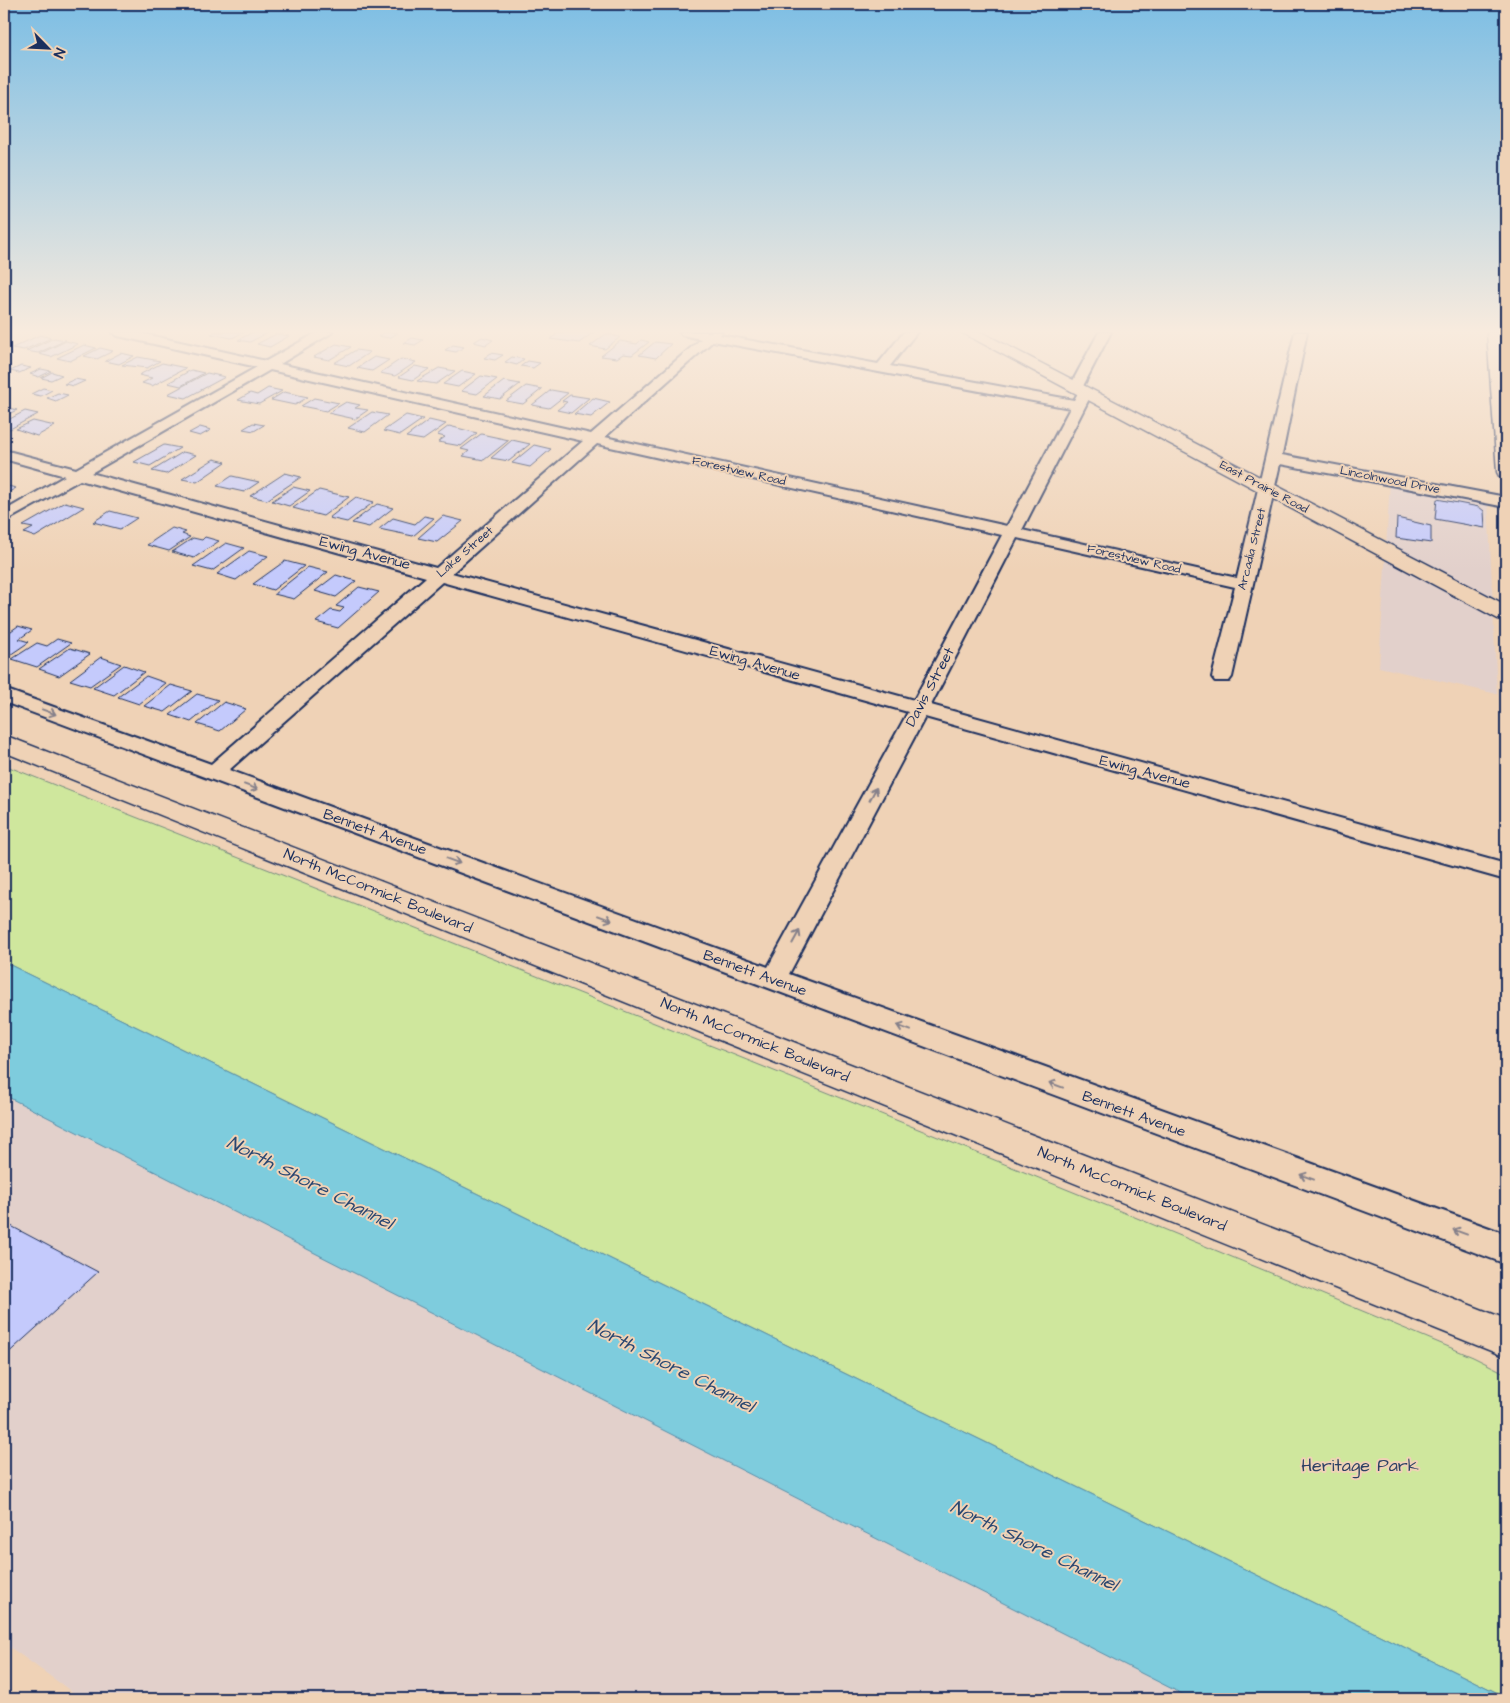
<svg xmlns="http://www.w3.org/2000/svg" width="1510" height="1703" font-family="'Architects Daughter',sans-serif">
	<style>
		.built { fill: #e2d0cb }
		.green { fill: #cfe79d; stroke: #758b7e }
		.water { fill: #7eccdd; stroke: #568daa }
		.building { fill: #c4cafc; stroke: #1b2f5e }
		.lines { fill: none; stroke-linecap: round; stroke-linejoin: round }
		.street-casing { stroke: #1b2f5e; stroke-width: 4 }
		.secondary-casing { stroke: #1b2f5e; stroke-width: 3 }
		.street { fill: #efd2b6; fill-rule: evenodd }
		.secondary { fill: #efd2b6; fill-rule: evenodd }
		.oneway { stroke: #85808a }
		.labels { text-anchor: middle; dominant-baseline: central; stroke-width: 4; stroke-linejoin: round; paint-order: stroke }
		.far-street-label { font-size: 12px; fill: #1b2f5e; stroke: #efd2b6 }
		.street-label { font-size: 15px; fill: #1b2f5e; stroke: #efd2b6 }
		.near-park-label { font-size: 18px; fill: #2d4164; stroke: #efd2b6 }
		.near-water-label { font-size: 19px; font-style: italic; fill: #2a4771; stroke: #efd2b6 }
	</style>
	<rect width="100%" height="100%" fill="#efd2b6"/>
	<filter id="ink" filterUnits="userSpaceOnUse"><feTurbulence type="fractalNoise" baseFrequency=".02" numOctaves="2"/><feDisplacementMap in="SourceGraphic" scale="10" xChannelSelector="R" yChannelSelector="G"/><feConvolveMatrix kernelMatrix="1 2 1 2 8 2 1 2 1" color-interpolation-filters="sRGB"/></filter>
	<g filter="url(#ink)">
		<!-- built -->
		<g class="built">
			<path d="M1390 481 1488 500 1497 694 1379 667Z"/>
			<path d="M4 1095 1192 1699H82L4 1643Z"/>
		</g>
		<!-- green -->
		<path class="green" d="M4 765C495 959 986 1153 1473 1357L1499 1370 1506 1376V1697L4 962Z"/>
		<!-- water -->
		<path class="water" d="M4 962 1506 1697V1699H1192L4 1095Z"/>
		<!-- building -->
		<g class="building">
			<path d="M215 332H244L232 338 211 334Z"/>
			<path d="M253 332H269L250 342 238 340Z"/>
			<path d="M386 332H390L398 333 389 338 378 336Z"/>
			<path d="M560 332H594L579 343 550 339Z"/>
			<path d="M276 334 289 336 270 347 257 344Z"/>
			<path d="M606 334 620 337 605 349 590 346Z"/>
			<path d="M40 335 51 338 24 350 12 348Z"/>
			<path d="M482 337 493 340 486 345 474 342Z"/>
			<path d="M54 338 66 340 38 353 26 351Z"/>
			<path d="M412 338 423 340 415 345 404 343Z"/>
			<path d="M641 340 649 342 632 355 623 354 617 358 601 356 620 341 637 344Z"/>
			<path d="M66 341 78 344 51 357 39 354Z"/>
			<path d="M655 342 671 344 656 358 639 355Z"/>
			<path d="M336 344 351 347 329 360 314 357Z"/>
			<path d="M84 345 96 348 70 361 57 358Z"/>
			<path d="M453 345 464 347 456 352 445 350Z"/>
			<path d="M100 348 113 351 97 359 84 356Z"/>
			<path d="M356 350 370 352 349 366 334 363Z"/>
			<path d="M121 353 134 356 119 364 105 361Z"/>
			<path d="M491 353 503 355 495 360 484 358Z"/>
			<path d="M138 357 160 361 147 368 122 365Z"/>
			<path d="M374 357 389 360 372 371 357 368Z"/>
			<path d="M512 357 524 359 517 365 505 362Z"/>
			<path d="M401 359 416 362 395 376 380 373Z"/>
			<path d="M528 361 540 363 533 368 521 366Z"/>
			<path d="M162 363 186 368 152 386 142 383 152 378 139 375Z"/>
			<path d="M21 366 31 368 19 373 10 371Z"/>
			<path d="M415 366 429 369 413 380 399 377Z"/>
			<path d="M439 368 455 371 436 384 417 381Z"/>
			<path d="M41 369 51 371 39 377 30 374Z"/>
			<path d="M191 370 204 373 181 386 168 383Z"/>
			<path d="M462 371 476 374 458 387 443 384Z"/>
			<path d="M52 372 62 375 51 380 41 378Z"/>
			<path d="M207 373 225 377 186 398 168 394Z"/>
			<path d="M481 376 497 379 477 394 461 391Z"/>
			<path d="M75 379 85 381 74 386 64 384Z"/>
			<path d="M504 381 520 384 500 399 484 396Z"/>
			<path d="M526 386 542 389 523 404 506 401Z"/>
			<path d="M43 388 52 390 41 396 31 394Z"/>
			<path d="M268 388 282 391 259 404 238 400 250 393 257 395Z"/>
			<path d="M551 390 568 393 549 408 532 405Z"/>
			<path d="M284 392 308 397 295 405 271 400Z"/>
			<path d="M58 393 68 395 56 401 47 398Z"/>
			<path d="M570 395 589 398 571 413 557 410 567 402 562 401Z"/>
			<path d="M314 398 339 403 326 411 301 406Z"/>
			<path d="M593 398 610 402 591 417 574 414Z"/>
			<path d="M346 402 360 405 355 408 368 410 355 419 328 413Z"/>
			<path d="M4 407H5L17 410 4 416Z"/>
			<path d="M25 411 38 414 10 429 4 427V422Z"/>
			<path d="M372 412 388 415 365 432 348 428Z"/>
			<path d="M406 415 423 419 400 435 383 431Z"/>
			<path d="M429 420 446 424 423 440 406 437Z"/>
			<path d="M33 421 55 426 37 436 16 429Z"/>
			<path d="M253 423 264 425 254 431 243 429Z"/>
			<path d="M449 426 477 433 461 446 438 442 445 437 437 435Z"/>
			<path d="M200 427 211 430 200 436 189 433Z"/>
			<path d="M481 434 509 440 484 460 463 456 469 451 461 449Z"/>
			<path d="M512 440 530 444 509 461 491 458Z"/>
			<path d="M164 445 180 448 150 466 134 462Z"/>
			<path d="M534 445 551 449 530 467 512 463Z"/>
			<path d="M183 452 196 455 166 474 152 471Z"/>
			<path d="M214 459 226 462 197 482 182 479Z"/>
			<path d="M285 473 301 477 267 500 250 496Z"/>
			<path d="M232 476 259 482 244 492 217 486Z"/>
			<path d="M4 485 16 488 4 495Z"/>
			<path d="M293 487 310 491 289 506 272 501Z"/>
			<path d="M319 490 349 497 323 516 293 508Z"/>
			<path d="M356 497 374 502 347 522 329 518Z"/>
			<path d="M1437 499 1479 507 1484 511 1485 528 1435 519Z"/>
			<path d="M65 502 84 507 35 537 24 533 33 528 23 526Z"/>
			<path d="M377 504 393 508 369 527 352 523Z"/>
			<path d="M110 511 137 518 120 529 93 522Z"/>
			<path d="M424 516 434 518 413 536 379 529 393 518 415 524Z"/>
			<path d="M443 516 463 521 437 542 418 538Z"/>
			<path d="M1397 518 1431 526V543L1396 538Z"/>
			<path d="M172 528 186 532 182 534 190 537 169 551 147 545Z"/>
			<path d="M205 537 219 541 194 558 172 552 193 538 202 540Z"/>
			<path d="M226 543 244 548 212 571 193 566Z"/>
			<path d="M249 551 268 556 236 580 217 574Z"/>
			<path d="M285 561 304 566 273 590 253 584Z"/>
			<path d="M308 567 328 572 294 599 274 594Z"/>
			<path d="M336 575 356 581 336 597 315 591Z"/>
			<path d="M359 587 379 592 338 628 316 622 331 610 340 612 344 608 336 606Z"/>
			<path d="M18 626 32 630 19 639 29 642 7 657 4 656V636Z"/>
			<path d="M57 639 71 643 37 667 12 659 37 643 47 646Z"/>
			<path d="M70 648 90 654 59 676 39 669Z"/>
			<path d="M101 657 121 664 90 686 70 680Z"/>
			<path d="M124 665 144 672 114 695 93 688Z"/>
			<path d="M146 676 166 683 139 704 118 697Z"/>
			<path d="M171 685 192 691 165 712 144 706Z"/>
			<path d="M197 694 218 700 191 722 170 715Z"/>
			<path d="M224 702 246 709 220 731 197 724Z"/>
			<path d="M11 1226 98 1272 4 1357V1234Z"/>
		</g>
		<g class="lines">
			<defs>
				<path id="street" d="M112 332H135L266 361 318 332H333L280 364 591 434 701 339 682 335 680 332H722L720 335 878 364 904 332H917L890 366 1074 400 1079 391H1071L1069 388 1099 332H1111L1081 390H1090L1092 393 1022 530 1237 578 1295 332H1307L1282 455 1506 497V507L1280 464 1232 677 1229 681H1215L1212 677 1235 587 1017 538 931 705 1506 864V880L925 717 789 974 1506 1234V1264L4 702V689L211 764 426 577 80 480 4 522V511L65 476 4 459V450L76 469 257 367 118 336ZM713 341 1070 408 1007 526 605 437ZM270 370 583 441 436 568 91 473ZM597 444 1002 535 914 700 452 573ZM442 582 908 712 768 967 229 770Z"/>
				<g id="secondary">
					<path d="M961 332H981L1506 605V620L1498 619Z"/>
					<path d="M1487 332H1503L1506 373V478L1499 476 1497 472Z"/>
					<path d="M4 735 1506 1319V1357L4 752Z"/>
				</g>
			</defs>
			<!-- street casing -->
			<use href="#street" class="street-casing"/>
			<!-- secondary casing -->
			<use href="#secondary" class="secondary-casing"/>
			<!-- street -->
			<use href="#street" class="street"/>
			<!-- secondary -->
			<use href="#secondary" class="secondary"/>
		</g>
		<!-- one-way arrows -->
		<defs><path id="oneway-shaft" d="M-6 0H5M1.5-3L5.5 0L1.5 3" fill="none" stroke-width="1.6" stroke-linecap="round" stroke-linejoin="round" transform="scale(1.25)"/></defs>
		<g class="oneway">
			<use href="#oneway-shaft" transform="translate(49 712) rotate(20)"/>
			<use href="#oneway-shaft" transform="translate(251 787) rotate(20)"/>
			<use href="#oneway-shaft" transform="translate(873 794) rotate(-62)"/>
			<use href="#oneway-shaft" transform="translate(453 861) rotate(20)"/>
			<use href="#oneway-shaft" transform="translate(605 918) rotate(20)"/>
			<use href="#oneway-shaft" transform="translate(796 937) rotate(-61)"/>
			<use href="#oneway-shaft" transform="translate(904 1028) rotate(-160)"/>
			<use href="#oneway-shaft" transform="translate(1056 1085) rotate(-160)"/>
			<use href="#oneway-shaft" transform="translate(1307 1177) rotate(-160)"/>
			<use href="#oneway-shaft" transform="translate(1460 1232) rotate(-160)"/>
		</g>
	</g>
	<!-- sky -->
	<linearGradient id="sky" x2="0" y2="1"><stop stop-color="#7dbee4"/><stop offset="0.58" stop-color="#f8ebde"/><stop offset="1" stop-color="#f8ebde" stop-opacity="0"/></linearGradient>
	<rect width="1510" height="571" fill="url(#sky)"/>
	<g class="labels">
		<!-- far-street labels -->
		<g class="far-street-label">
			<text transform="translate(739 471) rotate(13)">Forestview Road</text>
			<text transform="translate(1390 480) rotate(11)">Lincolnwood Drive</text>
			<text transform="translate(1264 487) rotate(28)">East Prairie Road</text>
			<text transform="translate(1252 549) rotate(-76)">Arcadia Street</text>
			<text transform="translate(465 552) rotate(-41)">Lake Street</text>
			<text transform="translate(1134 559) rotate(13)">Forestview Road</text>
		</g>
		<!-- street labels -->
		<g class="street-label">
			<text transform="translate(365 553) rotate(15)">Ewing Avenue</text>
			<text transform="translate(755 663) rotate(16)">Ewing Avenue</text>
			<text transform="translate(930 687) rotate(-62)">Davis Street</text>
			<text transform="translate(1145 772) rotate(15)">Ewing Avenue</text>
			<text transform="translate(375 832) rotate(20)">Bennett Avenue</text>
			<text transform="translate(378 891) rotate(22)">North McCormick Boulevard</text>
			<text transform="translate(755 973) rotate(20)">Bennett Avenue</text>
			<text transform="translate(755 1040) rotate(22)">North McCormick Boulevard</text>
			<text transform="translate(1134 1114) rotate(20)">Bennett Avenue</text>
			<text transform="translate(1132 1189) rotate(22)">North McCormick Boulevard</text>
		</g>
		<!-- near-park labels -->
		<g class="near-park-label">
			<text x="1360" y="1465">Heritage Park</text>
		</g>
		<!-- near-water labels -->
		<g class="near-water-label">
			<text transform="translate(310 1183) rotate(27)">North Shore Channel</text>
			<text transform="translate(671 1366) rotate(27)">North Shore Channel</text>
			<text transform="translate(1034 1546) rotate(26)">North Shore Channel</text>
		</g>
	</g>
	<!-- margin -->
	<rect width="1510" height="1703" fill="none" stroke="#efd2b6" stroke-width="20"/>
	<rect x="10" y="10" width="1490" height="1683" fill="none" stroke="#1b2f5e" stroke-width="2" filter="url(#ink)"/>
	<!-- north arrow -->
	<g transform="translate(48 48) rotate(114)" stroke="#efd2b6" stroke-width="4" paint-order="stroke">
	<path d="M0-4L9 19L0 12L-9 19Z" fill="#1b2f5e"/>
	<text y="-8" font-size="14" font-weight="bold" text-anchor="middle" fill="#1b2f5e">N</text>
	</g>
</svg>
